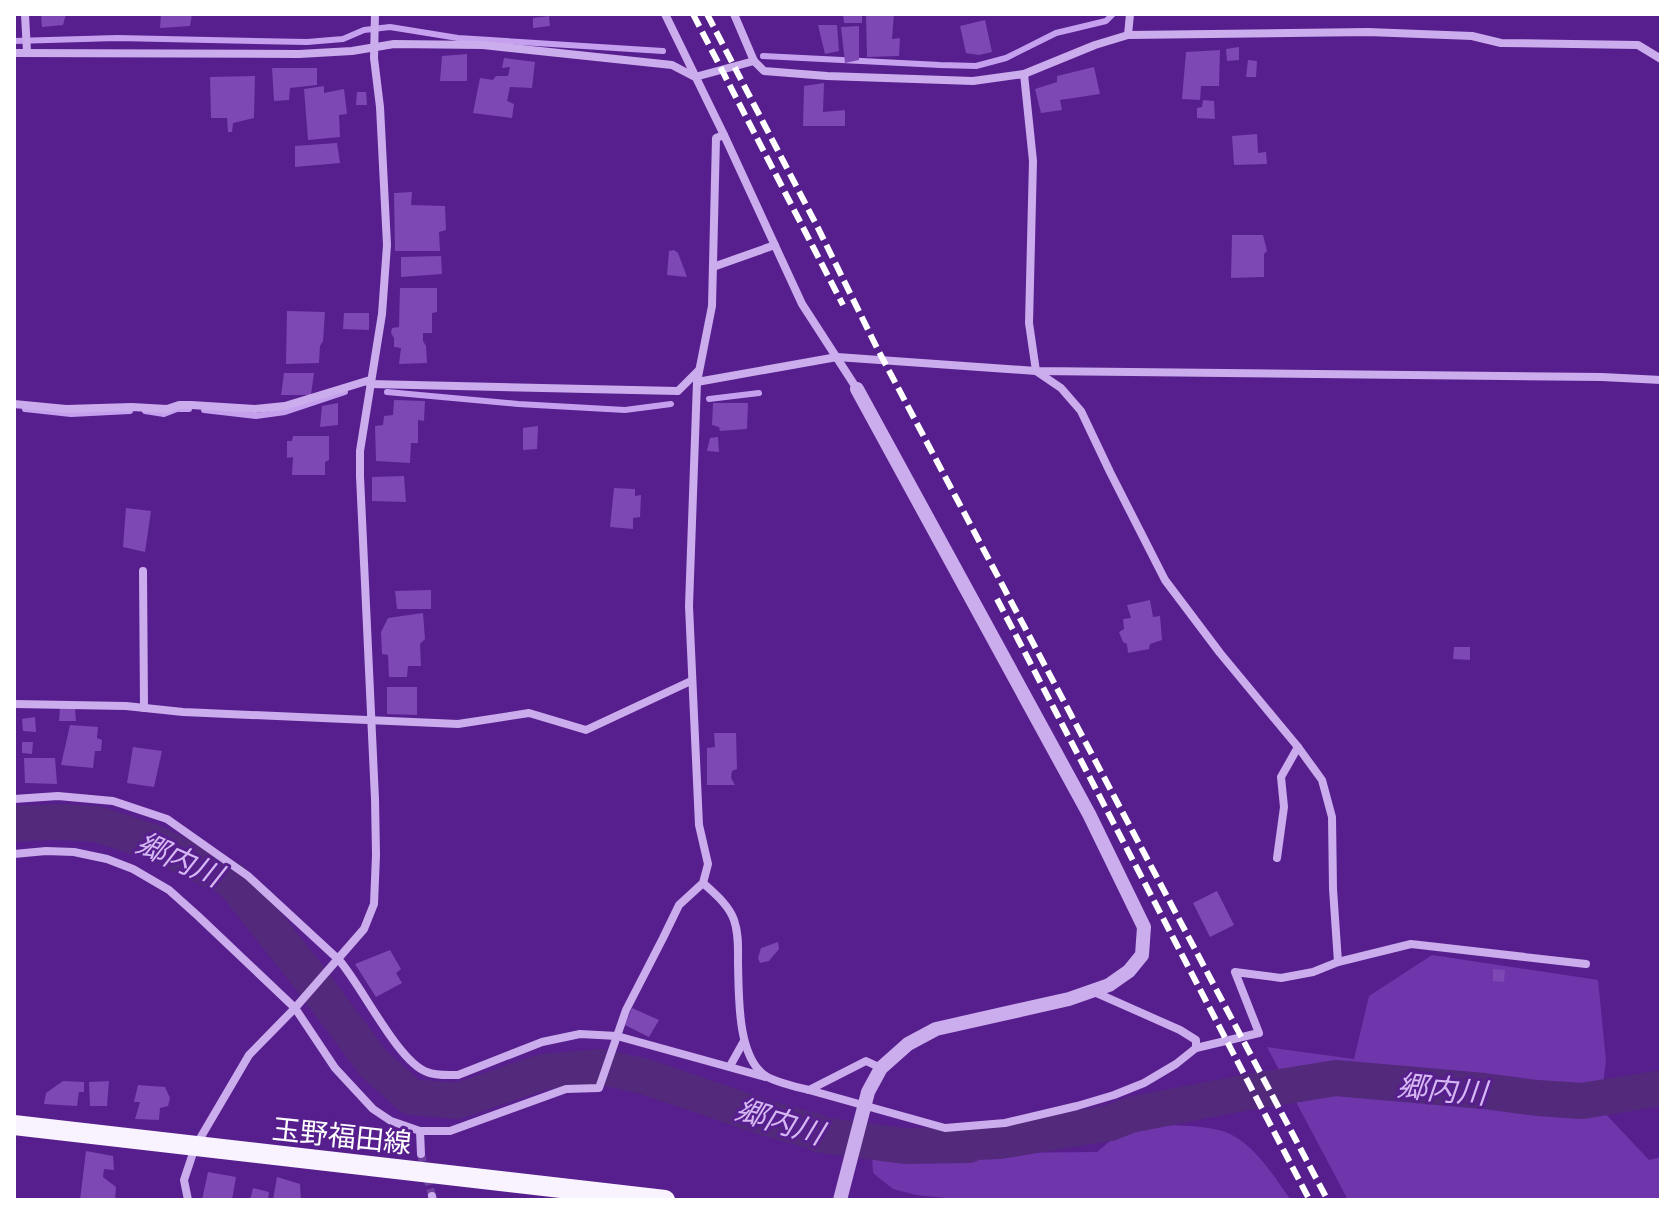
<svg xmlns="http://www.w3.org/2000/svg" width="1675" height="1214" font-family="Lato,'Noto Sans JP',sans-serif">
	<style>
		.green { fill: #6f36ac }
		.lines { fill: none; stroke-linecap: round; stroke-linejoin: round }
		.stream { stroke: #c5a0ee; stroke-width: 6 }
		.river { stroke: #53297c; stroke-width: 36 }
		.building { fill: #7d47b4 }
		.minor-tunnel { stroke: #6f419e; stroke-width: 8; stroke-dasharray: 8 4; stroke-linecap: butt }
		.minor { stroke: #cbacec; stroke-width: 8 }
		.tertiary { stroke: #cbacec; stroke-width: 14 }
		.primary { stroke: #f9f2ff; stroke-width: 20 }
		.rail { stroke: #fff; stroke-width: 6; stroke-dasharray: 14 6; stroke-linecap: butt }
		.labels { text-anchor: middle; dominant-baseline: central; stroke-width: 6; stroke-linejoin: round; paint-order: stroke }
		.street-label { font-size: 28px; fill: #fff; stroke: #561f8d }
		.water-label { font-size: 30px; font-style: italic; fill: #d5b8f3; stroke: #561f8d }
	</style>
	<rect width="100%" height="100%" fill="#561f8d"/>
	<!-- green -->
	<g class="green">
		<path d="M1432 955 1598 980 1606 1060 1600 1108 1649 1160 1661 1157V1200H1348L1267 1047 1354 1059 1369 996Z"/>
		<path d="M1151 1125C1172 1125 1215 1125 1232 1135 1258 1149 1274 1177 1291 1200L956 1199 916 1195 893 1189 873 1173 872 1154 1097 1152 1122 1131Z"/>
	</g>
	<g class="lines">
		<!-- stream -->
		<g class="stream">
			<path d="M14 41 117 38 307 42 343 39 364 30 390 27 458 38 663 51"/>
			<path d="M763 56 940 65 976 66 1006 58 1056 33 1106 21 1113 14"/>
			<path d="M387 392 518 404 625 410 671 404"/>
			<path d="M709 399 759 393"/>
			<path d="M25 409 71 414 130 411"/>
			<path d="M204 410 256 416 285 412 345 392"/>
			<path d="M145 411 164 414 177 409H189"/>
		</g>
		<!-- river -->
		<path class="river" d="M14 824 57 822 96 824 155 843 232 880 309 977 374 1064 411 1097 457 1101 543 1072 601 1067 643 1076 763 1117 817 1132 821 1135 904 1146 969 1145 975 1142 999 1141 1110 1123 1130 1115 1243 1093 1336 1078 1484 1091 1537 1098 1582 1101 1661 1088"/>
	</g>
	<!-- building -->
	<g class="building">
		<path d="M41 14H66L63 25 42 27Z"/>
		<path d="M161 14H192L190 26 160 28Z"/>
		<path d="M843 14H862V23H844Z"/>
		<path d="M866 14H894L892 39 900 38 899 56 867 57Z"/>
		<path d="M549 16 550 26 533 28V18Z"/>
		<path d="M985 20 992 52 979 55 966 53 960 26Z"/>
		<path d="M818 25H837L839 51 825 54Z"/>
		<path d="M859 26V60L845 63 841 27Z"/>
		<path d="M1239 47V60L1227 61 1226 49Z"/>
		<path d="M1220 50 1219 86H1201L1200 100 1182 99 1186 52Z"/>
		<path d="M467 54V81H440L442 56Z"/>
		<path d="M504 58 535 62 532 88 510 87 507 101 514 104 512 118 473 113 480 78 493 80 496 76H508L510 67 502 68Z"/>
		<path d="M1248 60 1257 61 1256 77H1246Z"/>
		<path d="M1094 67 1100 94 1060 100 1062 110 1041 113 1035 89 1057 82V76Z"/>
		<path d="M272 68H317V85L290 88 289 100 274 101Z"/>
		<path d="M255 76 254 118 233 123 232 132H228L227 118H211L210 77Z"/>
		<path d="M824 83 823 112 845 110V126H803L804 86Z"/>
		<path d="M324 86V93L344 89 347 114 339 115 340 137 308 140 304 89Z"/>
		<path d="M357 92H366L367 105H356Z"/>
		<path d="M1203 100 1214 101 1215 119 1197 118V108L1202 107Z"/>
		<path d="M1257 134 1258 153 1266 152 1267 164 1234 165 1232 136Z"/>
		<path d="M337 143 340 163 295 167V146Z"/>
		<path d="M412 192 411 205 445 206 446 230 439 232 440 251H395L394 193Z"/>
		<path d="M1232 235H1263L1267 251 1264 254V277L1231 278Z"/>
		<path d="M674 250 678 253 687 277 667 275 669 251Z"/>
		<path d="M441 256 442 274 401 277V257Z"/>
		<path d="M400 288H437V312L432 313V333H423V341L426 346 427 363 399 364 401 348 394 347V338L391 333 392 328 399 327Z"/>
		<path d="M287 311 325 312 323 341 320 346 319 363 286 364Z"/>
		<path d="M344 313H369V330L343 329Z"/>
		<path d="M284 373H314L311 395H281Z"/>
		<path d="M394 400 425 401 424 421 418 420V443H411L410 463 376 461 375 426 383 425 384 416 393 415Z"/>
		<path d="M338 403V425L320 427 322 406Z"/>
		<path d="M713 403H748L747 429 720 431 719 427 712 425Z"/>
		<path d="M538 426 537 449 523 450V428Z"/>
		<path d="M293 436H329V460L325 462V475H292L293 457 287 458V441H292Z"/>
		<path d="M718 437 719 452 707 451 710 438Z"/>
		<path d="M404 476 406 502 372 501V477Z"/>
		<path d="M614 488 635 489V496L641 495 640 517 633 518V529L610 527Z"/>
		<path d="M126 508 151 511 145 552 123 547Z"/>
		<path d="M431 590V609H397L395 591Z"/>
		<path d="M1150 600 1153 617 1160 616 1162 640 1150 644 1149 649 1128 653 1127 644 1123 642 1119 632 1124 629 1123 619 1131 618 1127 605Z"/>
		<path d="M423 613 425 639 420 644 421 666H408L407 677H389L388 655 382 654 381 632 388 618Z"/>
		<path d="M1454 647H1470V660L1453 659Z"/>
		<path d="M387 687H417V715L387 714Z"/>
		<path d="M60 708 75 709 76 721H59Z"/>
		<path d="M35 717 36 732 23 731 22 719Z"/>
		<path d="M70 725 98 727 97 738 102 740 101 751H95L93 768 61 765Z"/>
		<path d="M714 733H736L737 769 732 771 731 778 735 785H707V748L715 747Z"/>
		<path d="M22 742H33L32 754 22 753Z"/>
		<path d="M133 747 162 751 154 787 127 783Z"/>
		<path d="M24 758H55L57 784 25 783Z"/>
		<path d="M1217 891 1234 925 1210 937 1193 903Z"/>
		<path d="M778 942 779 949 769 961 760 963 758 958 761 948Z"/>
		<path d="M390 950 401 969 396 973 402 983 376 997 355 964Z"/>
		<path d="M1493 969 1505 970 1504 982 1493 981Z"/>
		<path d="M632 1008 659 1020 649 1037 625 1025Z"/>
		<path d="M63 1081 84 1082V1092H79L77 1106 44 1104 46 1093Z"/>
		<path d="M109 1081 107 1106H90L89 1082Z"/>
		<path d="M138 1085 165 1087 170 1098 168 1106 160 1108 159 1120 135 1119 140 1102H134Z"/>
		<path d="M86 1151 113 1156 114 1170 104 1169 103 1177 116 1187 115 1200H80Z"/>
		<path d="M208 1172 236 1177 232 1200H202Z"/>
		<path d="M277 1177 300 1184 301 1200H273Z"/>
		<path d="M253 1188 269 1192 268 1200H250Z"/>
	</g>
	<g class="lines">
		<!-- minor-tunnel -->
		<path class="minor-tunnel" d="M421 1154 432 1196"/>
		<!-- minor -->
		<g class="minor">
			<path d="M25 14 27 52"/>
			<path d="M665 14 724 135"/>
			<path d="M734 14 754 61 764 71 827 76 973 81 1024 74 1095 45 1128 35 1368 32 1472 36 1501 43 1638 45 1661 59"/>
			<path d="M1128 35 1130 14"/>
			<path d="M14 53 299 54 352 51 394 44 483 45 672 65 695 77 754 61"/>
			<path d="M1024 74 1033 161 1029 323 1036 371 1061 388 1081 411 1110 472 1165 580 1220 653 1298 747 1322 780 1332 817 1333 889 1338 962 1411 944 1586 964"/>
			<path d="M713 267 775 245"/>
			<path d="M697 382 837 357 1036 371 1602 377 1661 380"/>
			<path d="M370 384 678 391 698 371"/>
			<path d="M14 404 66 409 132 407 167 409 179 405H191L255 409 285 406 370 380"/>
			<path d="M143 571 144 708"/>
			<path d="M14 704 126 706 183 712 458 724 529 713 586 730 691 681"/>
			<path d="M14 799 58 796 113 801 167 819 248 876 339 960C362 986 398 1062 427 1072 436 1076 447 1075 458 1075L542 1042 580 1034 617 1036 765 1077"/>
			<path d="M14 854 46 851 74 852 107 859 133 869 169 890 198 916 295 1008 335 1068 373 1109 391 1121 420 1131H450L566 1089 599 1088 626 1010 663 938 679 905 703 883 708 864 699 825 689 606 697 382 712 306 716 138 724 135 802 304 857 389"/>
			<path d="M1277 858 1284 807 1281 777 1298 747"/>
			<path d="M703 883C714 893 729 905 734 920 739 934 738 949 738 963 739 995 737 1053 763 1074 772 1082 797 1087 809 1090L866 1061 881 1068"/>
			<path d="M1196 1048 1259 1033 1235 972 1281 978 1313 972 1338 962"/>
			<path d="M730 1066 744 1041"/>
			<path d="M809 1090 945 1128 1005 1123 1077 1106 1114 1095 1144 1083 1176 1064 1196 1048V1040L1180 1030 1092 991"/>
			<path d="M420 1131 421 1154"/>
			<path d="M432 1196 433 1200"/>
			<path d="M188 1200 184 1180 195 1147 249 1055 295 1008 364 929 374 904 376 855 375 799 360 476V451L382 314 387 245 380 107 374 58 375 14"/>
		</g>
		<!-- tertiary -->
		<path class="tertiary" d="M840 1200 868 1092 881 1068 908 1044 936 1029 1069 999 1109 985 1129 971 1142 955 1144 927 1089 814 857 389"/>
		<!-- primary -->
		<path class="primary" d="M14 1125 665 1200"/>
		<!-- rail -->
		<g class="rail">
			<path d="M693 14 843 305"/>
			<path d="M707 14 818 228 877 348 1326 1197"/>
			<path d="M997 599 1309 1199"/>
		</g>
	</g>
	<g class="labels">
		<!-- street labels -->
		<g class="street-label">
			<text transform="translate(342 1135) rotate(6)">玉野福田線</text>
		</g>
		<!-- water labels -->
		<g class="water-label">
			<text transform="translate(180 858) rotate(24)">郷内川</text>
			<text transform="translate(1442 1088) rotate(5)">郷内川</text>
			<text transform="translate(780 1120) rotate(17)">郷内川</text>
		</g>
	</g>
	<!-- border -->
	<rect width="1675" height="1214" fill="none" stroke="#ffffff" stroke-width="32"/>
</svg>
